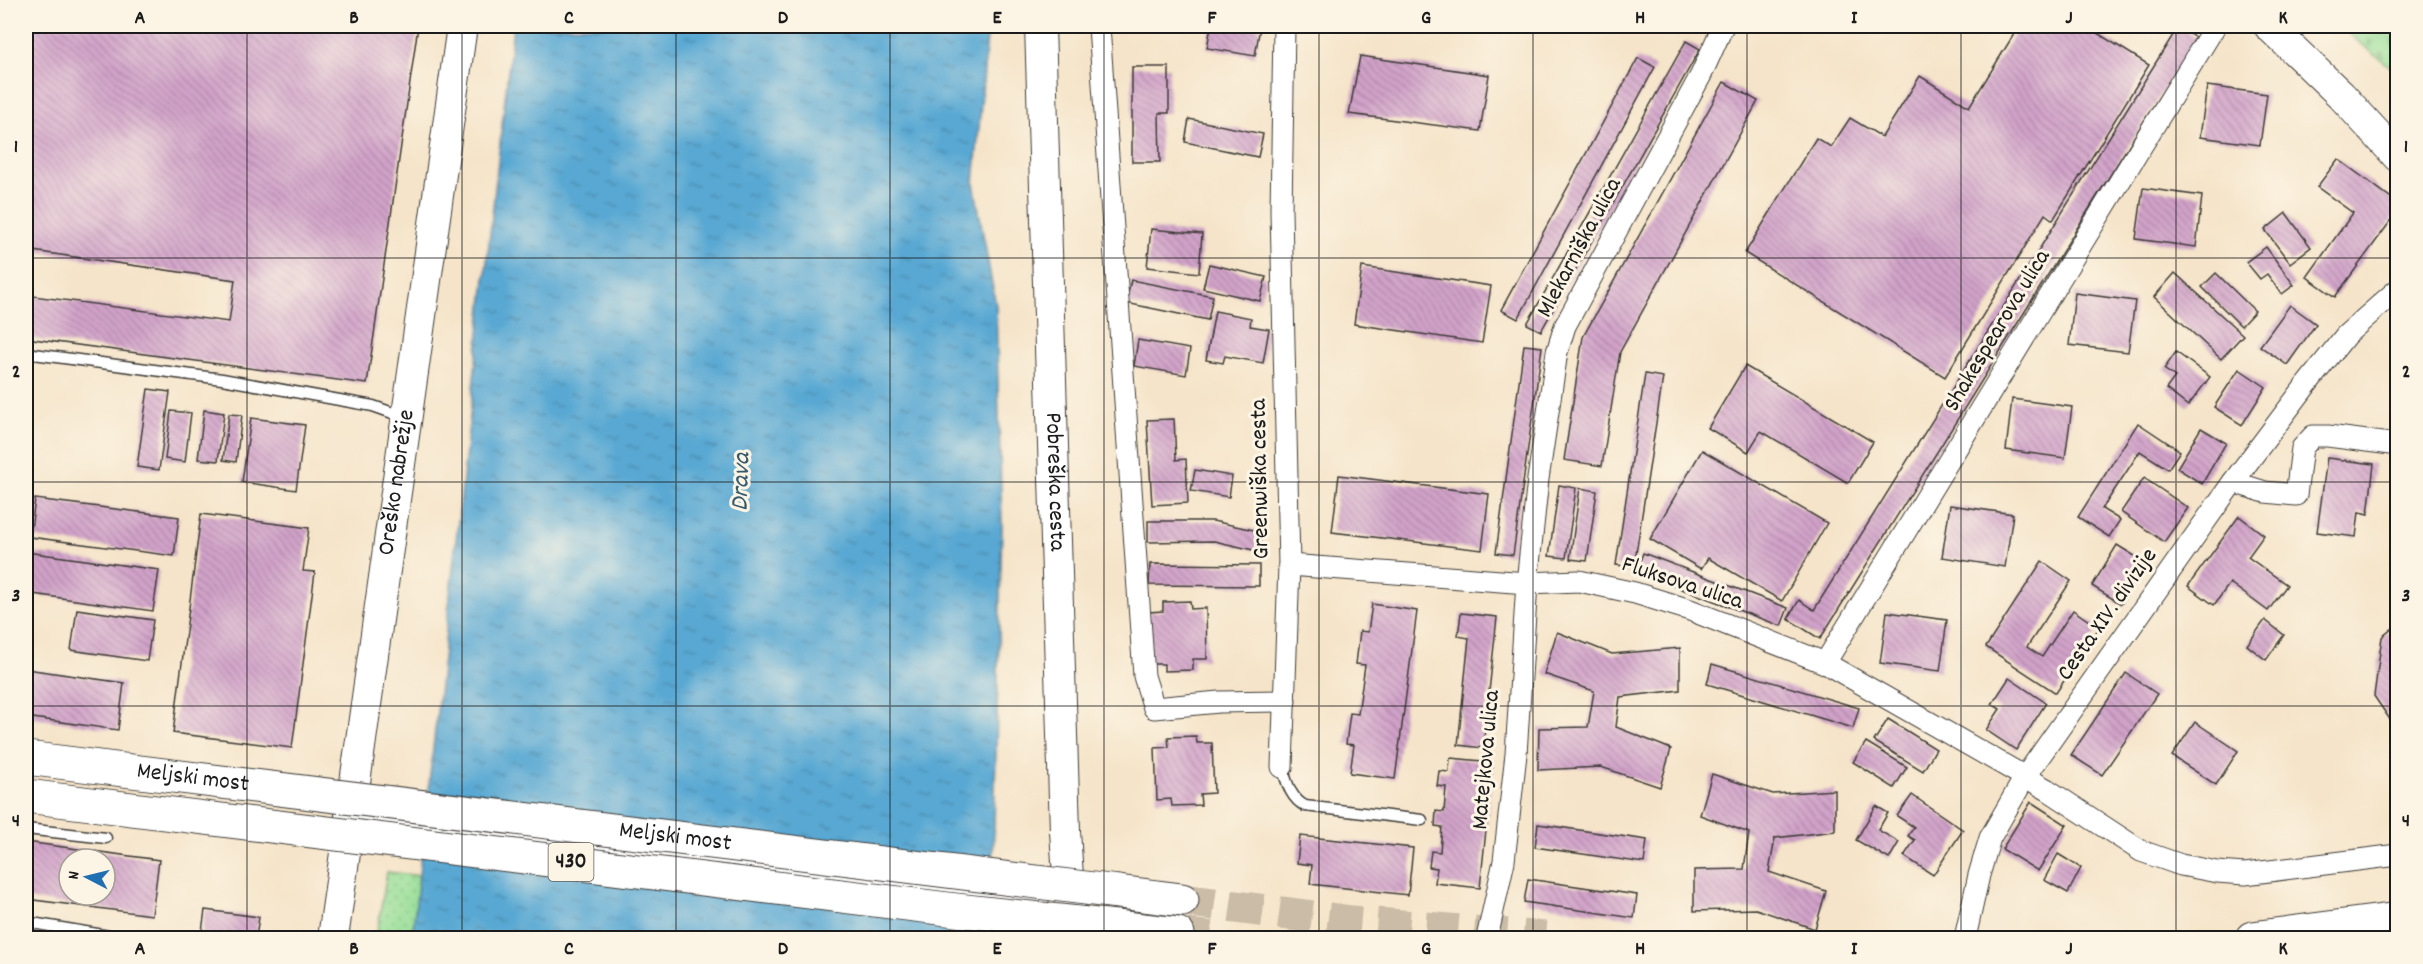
<svg xmlns="http://www.w3.org/2000/svg" width="2423" height="964" font-family="Dekko,sans-serif">
	<style>
		.grass { fill: url(#grass-dots); stroke: #5a7d5a; stroke-width: 1.5 }
		.cemetery { fill: url(#cemetery-stones); stroke: #5a7d5a; stroke-width: 1.5 }
		.water { fill: url(#water-ripples); stroke: #3a6278; stroke-width: 1.5 }
		.building { fill: url(#building-back-hatch); fill-rule: evenodd }
		.lines { fill: none; stroke-linecap: round; stroke-linejoin: round }
		.highway-tunnel { stroke: #cabca6; stroke-width: 33; stroke-dasharray: 33 16; stroke-linecap: butt }
		.lane-casing { stroke: #3d3a36; stroke-width: 13 }
		.street-casing { stroke: #3d3a36; stroke-width: 23 }
		.secondary-casing { stroke: #3d3a36; stroke-width: 32 }
		.highway-casing { stroke: #3d3a36; stroke-width: 35 }
		.lane { stroke: #fff; stroke-width: 10 }
		.street { stroke: #fff; stroke-width: 21 }
		.secondary { stroke: #fff; stroke-width: 30 }
		.highway { stroke: #fff; stroke-width: 33 }
		.highway-bridge-casing { stroke: #3d3a36; stroke-width: 35; stroke-linecap: butt }
		.highway-bridge { stroke: #fff; stroke-width: 33 }
		.grid { fill: none; stroke: #1c1c1c; stroke-width: 1.5; stroke-opacity: 0.55 }
		.labels { text-anchor: middle; dominant-baseline: central; stroke-width: 6; stroke-linejoin: round; paint-order: stroke }
		.shield { fill: #fcf5e5; stroke: #5f5d58; stroke-width: 1.5 }
		.shield-label { font-size: 22px; font-weight: bold; fill: #1c1c1c }
		.street-label { font-size: 24px; fill: #1c1c1c; stroke: #fcf5e5 }
		.water-label { font-size: 26px; font-style: italic; fill: #375b6e; stroke: #fcf5e5 }
		.neatline { fill: none; stroke: #1c1c1c; stroke-width: 2 }
		.grid-label { font-size: 20px; text-anchor: middle; font-weight: bold; fill: #1c1c1c }
	</style>
	<defs>
		<pattern id="grass-dots" width="8" height="8" patternUnits="userSpaceOnUse" patternTransform="scale(1.5)"><rect width="8" height="8" fill="#97de97"/><path d="M2 2h.1M6 6h.1" fill="none" stroke="#82be82" stroke-width="1.8" stroke-linecap="round"/></pattern>
		<pattern id="cemetery-stones" width="16" height="16" patternUnits="userSpaceOnUse" patternTransform="scale(1.5)"><rect width="16" height="16" fill="#97de97"/><path d="M2 7V4a2 2 0 0 1 4 0v3zM10 15v-3a2 2 0 0 1 4 0v3z" fill="#82be82"/></pattern>
		<pattern id="water-ripples" width="26" height="14" patternUnits="userSpaceOnUse" patternTransform="scale(1.5)"><rect width="26" height="14" fill="#59a8d3"/><path d="M2 4q2-2 4 0t4 0M15 11q2-2 4 0t4 0" fill="none" stroke="#4988aa"/></pattern>
		<pattern id="building-back-hatch" width="6" height="6" patternUnits="userSpaceOnUse" patternTransform="scale(1.5)"><rect width="6" height="6" fill="#d2a3ca"/><path d="M-1 5l2 2M0 0l6 6M5-1l2 2" fill="none" stroke="#aa84a3"/></pattern>
	</defs>
	<rect width="100%" height="100%" fill="#fcf5e5"/>
	<filter id="ink" filterUnits="userSpaceOnUse"><feTurbulence type="fractalNoise" baseFrequency=".0167" numOctaves="2"/><feDisplacementMap in="SourceGraphic" scale="12" xChannelSelector="R" yChannelSelector="G"/><feConvolveMatrix kernelMatrix="1 2 1 2 8 2 1 2 1" color-interpolation-filters="sRGB"/></filter>
	<filter id="wash" filterUnits="userSpaceOnUse"><feTurbulence type="fractalNoise" baseFrequency=".008" numOctaves="4" result="noise"/><feDisplacementMap in="SourceGraphic" scale="24" xChannelSelector="R" yChannelSelector="G"/><feGaussianBlur stdDeviation="1.35" result="paint"/><feColorMatrix in="noise" values="0 0 0 0 0 0 0 0 0 0 0 0 0 0 0 0 0 1.4 0 .05"/><feComposite in="paint" operator="in"/></filter>
	<g filter="url(#wash)">
		<rect width="100%" height="100%" fill="#f5e4c9"/>
		<!-- grass -->
		<path class="grass" d="M387 872 420 876 412 938H376Z"/>
		<!-- cemetery -->
		<path class="cemetery" d="M2339 26H2397V72Z"/>
		<!-- water -->
		<path class="water" d="M513 26H988L974 183 996 306 1002 526 991 938H412Z"/>
		<g id="blocks">
			<!-- building -->
			<g class="building">
				<path d="M26 26H418L367 384 26 338V295L229 322 235 280 26 250Z"/>
				<path d="M1211 26 1260 27 1255 56 1207 48Z"/>
				<path d="M2019 26H2086L2149 65 2053 220 2045 214 1945 377 1745 253 1816 138 1831 147 1850 118 1882 137 1920 76 1969 107Z"/>
				<path d="M2178 27 2196 38 1820 639 1788 619 1799 600 1814 610Z"/>
				<path d="M1686 41 1700 49 1541 331 1527 324Z"/>
				<path d="M1360 56 1489 75 1480 131 1349 114Z"/>
				<path d="M1638 58 1655 67 1518 319 1501 310Z"/>
				<path d="M1132 67H1169V113H1159L1160 162H1132Z"/>
				<path d="M1724 82 1758 101 1620 352 1602 466 1564 460 1583 337Z"/>
				<path d="M2207 86 2267 94 2260 145 2200 137Z"/>
				<path d="M1189 119 1263 134 1258 157 1185 142Z"/>
				<path d="M2338 159 2398 203V211L2335 297 2307 277 2353 213 2317 187Z"/>
				<path d="M2143 188 2202 196 2196 247 2136 239Z"/>
				<path d="M2286 213 2311 247 2290 263 2265 230Z"/>
				<path d="M1151 229 1202 234 1199 273 1147 267Z"/>
				<path d="M2266 247 2294 285 2282 294 2267 274 2260 279 2246 262Z"/>
				<path d="M1209 264 1266 277 1260 301 1203 288Z"/>
				<path d="M1362 267 1491 286 1482 343 1354 324Z"/>
				<path d="M2175 273 2243 335 2221 359 2154 297Z"/>
				<path d="M2216 273 2255 311 2241 326 2202 287Z"/>
				<path d="M1131 280 1213 296 1208 320 1126 303Z"/>
				<path d="M2075 293 2135 301 2128 352 2069 345Z"/>
				<path d="M2290 305 2316 324 2287 365 2260 346Z"/>
				<path d="M1215 311 1251 318 1250 326 1269 329 1263 363 1225 356 1223 363 1206 360Z"/>
				<path d="M1138 340 1190 349 1186 375 1134 366Z"/>
				<path d="M1524 345 1542 347 1513 555 1496 553Z"/>
				<path d="M2176 352 2210 377 2188 406 2166 389 2175 377 2164 369Z"/>
				<path d="M1745 366 1873 442 1848 483 1761 431 1748 452 1708 428Z"/>
				<path d="M2239 369 2266 387 2242 425 2214 407Z"/>
				<path d="M1645 374 1663 377 1634 567 1616 565Z"/>
				<path d="M148 389 170 392 159 470 137 467Z"/>
				<path d="M2012 399 2072 407 2065 458 2006 450Z"/>
				<path d="M204 410 224 413 218 461 198 459Z"/>
				<path d="M171 411 191 413 185 462 165 459Z"/>
				<path d="M229 414 242 415 236 462 223 460Z"/>
				<path d="M251 418 305 425 296 490 242 482Z"/>
				<path d="M1174 419 1176 460 1186 459 1188 503 1152 505 1147 420Z"/>
				<path d="M2138 423 2180 451 2168 469 2140 451 2102 509 2120 520 2109 537 2078 517Z"/>
				<path d="M2201 428 2226 443 2202 484 2177 468Z"/>
				<path d="M1702 450 1827 523 1782 601 1708 558 1701 569 1650 539Z"/>
				<path d="M2327 458 2374 464 2368 514 2359 512 2356 537 2317 532Z"/>
				<path d="M1195 470 1232 476 1229 497 1191 491Z"/>
				<path d="M1339 475 1489 494 1482 550 1332 532Z"/>
				<path d="M2144 478 2188 508 2164 542 2121 512Z"/>
				<path d="M1559 485 1576 488 1566 558 1549 556Z"/>
				<path d="M1580 488 1597 491 1587 561 1570 559Z"/>
				<path d="M2396 489 2398 490V505H2394Z"/>
				<path d="M35 499 179 517 174 556 30 537Z"/>
				<path d="M1950 505 2013 514 2005 567 1942 557Z"/>
				<path d="M201 514 309 528 303 571 315 572 292 748 173 733Z"/>
				<path d="M2239 516 2264 535 2248 557 2287 585 2268 611 2230 583 2214 605 2188 586Z"/>
				<path d="M1148 521H1213L1263 532 1258 551 1214 541 1148 542Z"/>
				<path d="M2117 545 2146 563 2121 604 2092 586Z"/>
				<path d="M26 552 159 570 153 611 26 593Z"/>
				<path d="M1643 553 1788 608 1781 626 1636 572Z"/>
				<path d="M2042 561 2071 581 2027 647 2042 657 2073 610 2099 628 2056 693 1986 647Z"/>
				<path d="M1150 564 1259 565V586L1149 585Z"/>
				<path d="M1190 601 1191 609 1206 608 1207 659H1193V670L1164 671V664H1149V612L1163 611V602Z"/>
				<path d="M1372 604 1417 611 1395 779 1350 773 1354 745 1346 744 1350 713 1358 714 1365 665 1356 664 1360 631 1368 632Z"/>
				<path d="M77 609 153 620 147 661 71 650Z"/>
				<path d="M1887 612 1947 620 1940 671 1880 663Z"/>
				<path d="M1461 613 1497 617 1483 748 1458 745 1469 638 1458 636Z"/>
				<path d="M2265 620 2284 635 2266 660 2247 645Z"/>
				<path d="M2398 624V722L2391 721 2374 696 2382 637Z"/>
				<path d="M1557 632 1612 654 1680 648V690L1620 697 1616 727 1671 749 1660 787 1601 767 1538 770 1539 728 1588 727 1594 691 1544 674Z"/>
				<path d="M1712 664 1859 708 1853 728 1707 684Z"/>
				<path d="M26 669 124 683 118 730 26 717Z"/>
				<path d="M2126 673 2157 694 2102 775 2071 755Z"/>
				<path d="M2009 678 2046 703 2016 750 1986 730 2000 709 1992 704Z"/>
				<path d="M1888 719 1936 749 1923 771 1874 741Z"/>
				<path d="M2195 722 2238 751 2216 785 2172 756Z"/>
				<path d="M1196 736 1197 743H1212L1214 793 1200 794 1201 805 1172 806 1171 799 1157 800 1155 748 1169 747 1168 737Z"/>
				<path d="M1866 742 1907 767 1894 788 1853 762Z"/>
				<path d="M1450 758 1493 762 1480 888 1435 883 1437 868 1429 867 1431 851 1440 852 1442 827 1435 826 1436 811 1444 812 1446 787 1437 786 1439 771 1449 772Z"/>
				<path d="M1712 774 1773 794 1835 790V831L1775 838 1769 872 1826 891 1815 929 1756 909 1694 911V870L1744 869 1749 833 1700 815Z"/>
				<path d="M1912 795 1963 830 1933 875 1904 856 1915 840 1908 836 1914 827 1897 816Z"/>
				<path d="M2031 802 2067 825 2038 871 2002 849Z"/>
				<path d="M1876 806 1888 813 1878 830 1899 842 1889 859 1856 840Z"/>
				<path d="M1538 824 1647 840 1644 863 1535 847Z"/>
				<path d="M1300 836 1413 848 1408 895 1310 884 1312 865 1297 863Z"/>
				<path d="M26 842 159 860 152 915 26 899ZM69 859H105V895H69Z"/>
				<path d="M2058 854 2081 868 2068 893 2044 880Z"/>
				<path d="M1528 879 1637 895 1634 918 1524 902Z"/>
				<path d="M205 910 259 917 256 938H201Z"/>
			</g>
		</g>
	</g>
	<g filter="url(#ink)">
		<use href="#blocks" fill-opacity="0" stroke="#3d3a36" stroke-width="1.5"/>
		<g class="lines">
			<!-- highway-tunnel -->
			<g class="highway-tunnel">
				<path d="M1182 900 1352 922 1546 938"/>
				<path d="M1178 934 1215 938"/>
			</g>
			<defs>
				<g id="lane">
					<path d="M26 353 222 379 373 406 404 417"/>
					<path d="M1282 767C1287 782 1290 798 1305 806L1422 820"/>
					<path d="M26 829 106 838"/>
					<path d="M26 922 121 938"/>
				</g>
				<g id="street">
					<path d="M1099 26 1144 676 1154 708 1219 702 1285 701"/>
					<path d="M2233 482 2265 492 2296 495 2302 448 2313 436H2328L2398 445"/>
					<path d="M1289 565 1527 583 1579 581 1635 593 1690 610 1825 663 2048 790 2141 851 2181 865 2217 872 2245 874 2398 855"/>
					<path d="M1825 663 2215 26"/>
					<path d="M1282 767 1289 565 1281 211 1284 26"/>
					<path d="M1487 938 1504 861 1516 754 1527 583 1538 479 1557 352 1565 326 1701 75 1723 26"/>
					<path d="M1965 938 1979 875 1990 838 2025 777 2233 482 2307 384 2346 335 2398 289"/>
				</g>
				<g id="secondary">
					<path id="s1" d="M1040 26 1065 831 1072 938"/>
					<path d="M2269 26 2341 95 2398 157"/>
					<path d="M350 816 1034 898"/>
					<path id="s2" d="M333 938 462 26"/>
				</g>
				<g id="highway">
					<path d="M1118 892 1182 900"/>
					<path d="M1116 927 1178 934"/>
					<path d="M2252 938 2398 919"/>
				</g>
			</defs>
			<!-- lane casing -->
			<use href="#lane" class="lane-casing"/>
			<!-- street casing -->
			<use href="#street" class="street-casing"/>
			<!-- secondary casing -->
			<use href="#secondary" class="secondary-casing"/>
			<!-- highway casing -->
			<use href="#highway" class="highway-casing"/>
			<!-- lane -->
			<use href="#lane" class="lane"/>
			<!-- street -->
			<use href="#street" class="street"/>
			<!-- secondary -->
			<use href="#secondary" class="secondary"/>
			<!-- highway -->
			<use href="#highway" class="highway"/>
			<defs>
				<g id="highway-bridge">
					<path id="s3" d="M26 758 1118 892"/>
					<path d="M26 796 956 910 1116 927"/>
				</g>
			</defs>
			<!-- highway-bridge casing -->
			<use href="#highway-bridge" class="highway-bridge-casing"/>
			<!-- highway-bridge -->
			<use href="#highway-bridge" class="highway-bridge"/>
		</g>
	</g>
	<!-- grid -->
	<path class="grid" d="M247 26V938M462 26V938M676 26V938M890 26V938M1104 26V938M1319 26V938M1533 26V938M1747 26V938M1961 26V938M2176 26V938M26 258H2398M26 482H2398M26 706H2398"/>
	<g class="labels">
		<!-- shield labels -->
		<rect class="shield" x="548.5" y="843" width="45" height="38" rx="4.5"/>
		<g class="shield-label">
			<text x="571" y="862">430</text>
		</g>
		<!-- street labels -->
		<g class="street-label">
			<text transform="translate(1580 248) rotate(-62)">Mlekarniška ulica</text>
			<text transform="translate(1998 331) rotate(-59)">Shakespearova ulica</text>
			<text transform="translate(1261 479) rotate(-91)">Greenwiška cesta</text>
			<text stroke="none"><textPath href="#s2" startOffset="460">Oreško nabrežje</textPath></text>
			<text stroke="none"><textPath href="#s1" startOffset="456">Pobreška cesta</textPath></text>
			<text transform="translate(1682 584) rotate(18)">Fluksova ulica</text>
			<text transform="translate(2108 615) rotate(-55)">Cesta XIV. divizije</text>
			<text transform="translate(1487 760) rotate(-85)">Matejkova ulica</text>
			<text stroke="none"><textPath href="#s3" startOffset="168">Meljski most</textPath></text>
			<text stroke="none"><textPath href="#s3" startOffset="654">Meljski most</textPath></text>
		</g>
		<!-- water labels -->
		<g class="water-label">
			<text transform="translate(742 482) rotate(-88)">Drava</text>
		</g>
	</g>
	<!-- margin -->
	<rect width="2423" height="964" fill="none" stroke="#fcf5e5" stroke-width="66"/>
	<!-- north arrow -->
	<g transform="translate(87 877) rotate(277)"><circle r="28" fill="#fcf5e5" stroke="#a29e95" stroke-width="1.5"/>
	<path d="M0-4.5L10 22L0 15L-10 22Z" fill="#1f6fb2"/>
	<text y="-9" font-size="16" font-weight="bold" text-anchor="middle" fill="#1c1c1c">N</text>
	</g>
	<rect x="33" y="33" width="2357" height="898" class="neatline"/>
	<g class="grid-label">
		<text x="140" y="23">A</text>
		<text x="354" y="23">B</text>
		<text x="569" y="23">C</text>
		<text x="783" y="23">D</text>
		<text x="997" y="23">E</text>
		<text x="1212" y="23">F</text>
		<text x="1426" y="23">G</text>
		<text x="1640" y="23">H</text>
		<text x="1854" y="23">I</text>
		<text x="2069" y="23">J</text>
		<text x="2283" y="23">K</text>
		<text x="16" y="152">1</text>
		<text x="2406" y="152">1</text>
		<text x="16" y="377">2</text>
		<text x="2406" y="377">2</text>
		<text x="16" y="601">3</text>
		<text x="2406" y="601">3</text>
		<text x="16" y="826">4</text>
		<text x="2406" y="826">4</text>
		<text x="140" y="954">A</text>
		<text x="354" y="954">B</text>
		<text x="569" y="954">C</text>
		<text x="783" y="954">D</text>
		<text x="997" y="954">E</text>
		<text x="1212" y="954">F</text>
		<text x="1426" y="954">G</text>
		<text x="1640" y="954">H</text>
		<text x="1854" y="954">I</text>
		<text x="2069" y="954">J</text>
		<text x="2283" y="954">K</text>
	</g>
</svg>
